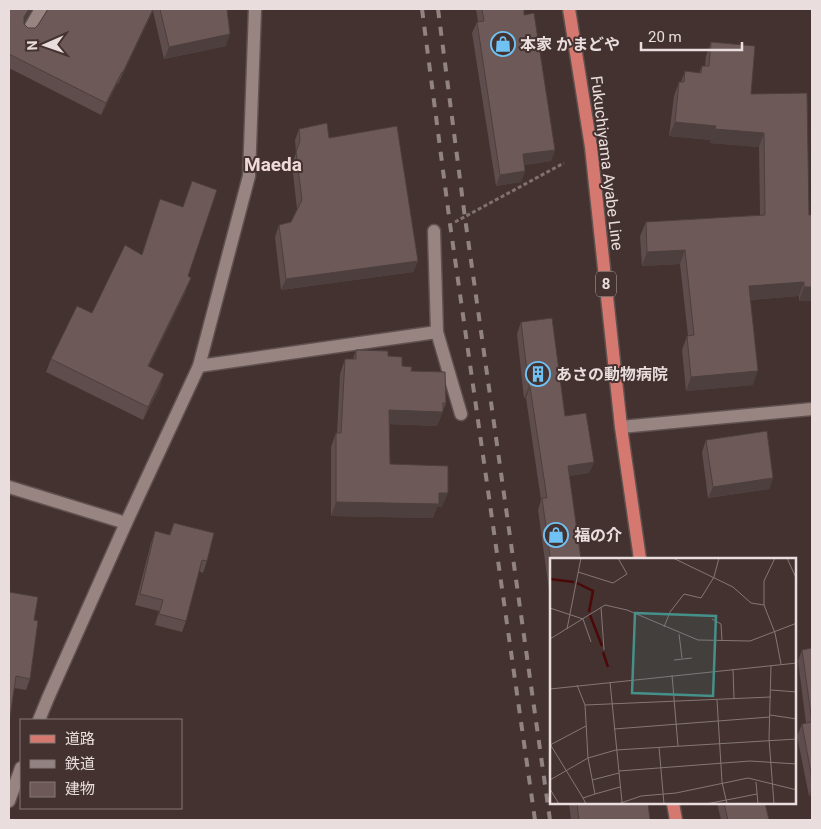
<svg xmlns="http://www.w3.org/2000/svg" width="821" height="829" font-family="Roboto,'Noto Sans JP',sans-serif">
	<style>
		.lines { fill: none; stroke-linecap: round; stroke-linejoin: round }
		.minor-casing { stroke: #5f514f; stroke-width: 15 }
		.major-casing { stroke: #5f514f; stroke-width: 15 }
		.path { stroke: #80716f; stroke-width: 3; stroke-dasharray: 4 2.5; stroke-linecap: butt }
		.minor { stroke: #988481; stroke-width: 12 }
		.major { stroke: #d57870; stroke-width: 12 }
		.rail { stroke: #918381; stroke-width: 4; stroke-dasharray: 9 9; stroke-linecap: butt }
		.wall { fill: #5e4d4c }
		.shaded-wall { fill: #4c3f3e }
		.building { fill: #6d5a58; stroke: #4c3f3e }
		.labels { text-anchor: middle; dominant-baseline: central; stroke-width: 4; stroke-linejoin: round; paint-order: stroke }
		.shield { fill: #433230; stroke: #b7aaa9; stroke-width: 1 }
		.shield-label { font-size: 15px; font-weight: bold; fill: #e9dedd }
		.poi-label { font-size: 16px; font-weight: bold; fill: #e9dedd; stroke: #433230; text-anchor: start }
		.street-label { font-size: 16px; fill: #e9dedd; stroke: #433230 }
		.quarter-label { font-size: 19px; font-weight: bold; fill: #f0dad7; stroke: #433230 }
		.inset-river { fill: none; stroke: #4b0908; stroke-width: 2.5 }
		.inset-road { fill: none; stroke: #857775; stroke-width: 1 }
		.view { fill: #46908a; fill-opacity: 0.15; stroke: #46908a; stroke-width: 2.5 }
		.inset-edge { fill: none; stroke: #e9dedd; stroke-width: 2.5 }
	</style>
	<rect width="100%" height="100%" fill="#433230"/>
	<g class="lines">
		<defs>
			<g id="minor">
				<path d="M27 33 41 9"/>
				<path d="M434 231 437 332 461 414"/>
				<path d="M199 366 437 332"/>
				<path d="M621 427 812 409"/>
				<path d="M9 487 126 523"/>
				<path d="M39 720 48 698 126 523 199 366 249 176 255 9"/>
				<path d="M9 801 21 768"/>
			</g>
			<g id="major">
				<path d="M569 9 591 147 621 427 640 559"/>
				<path d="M673 803 676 820"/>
			</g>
		</defs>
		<!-- minor casing -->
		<use href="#minor" class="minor-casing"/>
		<!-- major casing -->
		<use href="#major" class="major-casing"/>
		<!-- path -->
		<path class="path" d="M455 222 564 163"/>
		<!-- minor -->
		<use href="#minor" class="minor"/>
		<!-- major -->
		<use href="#major" class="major"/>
		<!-- rail -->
		<g class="rail">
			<path d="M422 9 450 224 535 820"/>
			<path d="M438 9 465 218 550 820"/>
		</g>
	</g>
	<!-- wall -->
	<g class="wall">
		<path d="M9 9H32L24 22V24L28 28H35L38 25 48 9H227L226 46 164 59 153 11 118 84H117L101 115 9 68Z"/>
		<path d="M476 9H524V15L555 150 551 161 525 165V171L521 182 496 186 472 33 477 22H478Z"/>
		<path d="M711 42 751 94 809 215 812 301H799V296L750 300 753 385 686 391 682 350 687 336H688L680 264 642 266 640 236 646 222 760 215 759 147 710 143 711 140 669 136 674 96 679 82H681L685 71 699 73 702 66H705L706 56Z"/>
		<path d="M299 129 329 138 418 261 413 272 281 290 275 237 279 225 291 222 297 209 292 164 296 153 295 140Z"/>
		<path d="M160 199 188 276 186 291 149 366 160 387 143 420 46 372 51 359 142 254Z"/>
		<path d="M521 322 565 416 594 462 589 473 569 476 551 559V605L538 510 541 500 526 398H524L517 334Z"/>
		<path d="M356 350 388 356 402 366 411 371 446 403 437 426 390 424V464L442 507H437L433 518 331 516V447L336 433H337L340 374 345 359H353Z"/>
		<path d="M706 440 773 478 769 489 708 498 702 452Z"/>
		<path d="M174 523 207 561 203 573 199 571 186 621 182 632 155 625 159 611 135 605 151 543 155 531 169 535Z"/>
		<path d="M9 592 34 620 30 679 26 690 14 688Z"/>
		<path d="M812 648V795L809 796 797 736 802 724 806 723 798 661 802 650Z"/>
		<path d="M569 803H648L650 820H571Z"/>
		<path d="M717 803H765L769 820H721Z"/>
	</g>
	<!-- shaded-wall -->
	<g class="shaded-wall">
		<path d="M29 9H32L20 29 24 17Z"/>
		<path d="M153 9H154L153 11 118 84 123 72Z"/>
		<path d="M230 34 226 46 164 59 169 47Z"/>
		<path d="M122 72 117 84 101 115 106 103Z"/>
		<path d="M675 122 716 126 711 140 669 136Z"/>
		<path d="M715 129 764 133 759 147 710 143Z"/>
		<path d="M555 150 551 161 519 166 523 154Z"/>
		<path d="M525 171 521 182 496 186 500 175Z"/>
		<path d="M685 250 680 264 642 266 647 252Z"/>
		<path d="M418 261 413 272 281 290 286 279Z"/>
		<path d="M191 278 186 291 143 379 148 366Z"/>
		<path d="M804 282 799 296 744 300 749 286Z"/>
		<path d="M804 287H812V301H799Z"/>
		<path d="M758 371 753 385 686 391 691 377Z"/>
		<path d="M164 374 160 387 143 420 148 407Z"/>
		<path d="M529 387H530L526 398H524Z"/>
		<path d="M389 410 443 412 437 426 384 424Z"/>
		<path d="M594 462 589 473 563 477 568 466Z"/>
		<path d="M773 478 769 489 708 498 713 487Z"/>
		<path d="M439 493H448L442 507H437L433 518 331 516 336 502Z"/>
		<path d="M812 787V795L809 796Z"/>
	</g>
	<!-- building -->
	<g class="building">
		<path d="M9 9H29L24 17V24L28 28H35L38 25 48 9H153L123 72H122L106 103 9 54Z"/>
		<path d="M160 9H227L230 34 169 47Z"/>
		<path d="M482 9H524V15L534 13 555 150 523 154 525 171 500 175 477 22 484 21Z"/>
		<path d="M711 42 755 46 751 94 807 93 809 215H812V287H804V282L749 286 758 371 691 377 687 336 694 335 685 250 647 252 646 222 765 215 764 133 715 129 716 126 675 122 679 82H684L685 71 701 73 702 66H709Z"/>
		<path d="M327 123 329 138 397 126 418 261 286 279 279 225 291 222 302 200 296 152 300 141 299 129Z"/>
		<path d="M192 181 217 190 188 276 191 278 148 366 164 374 148 407 51 359 77 306 92 313 125 245 142 255 160 199 183 207Z"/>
		<path d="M552 318 565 416 586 413 594 462 568 466 581 559H551V563L542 498H547L530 387H529L521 322Z"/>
		<path d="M356 350 388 351V356L402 357V366L412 367 411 371 445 372 446 403H443V412L389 410 390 464 448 466V493H439V504L336 502V433H341L345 359H356Z"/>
		<path d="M767 431 773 478 713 487 706 440Z"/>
		<path d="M174 523 214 533 207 561 202 560 186 621 159 614 163 600 140 594 155 531 170 535Z"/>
		<path d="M9 592 38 597 34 620 38 621 30 679 16 676 9 724Z"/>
		<path d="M812 648V779L802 724 812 722 802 650Z"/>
		<path d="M577 803H648L650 820H579Z"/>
		<path d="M724 803H765L769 820H728Z"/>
	</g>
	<!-- icons -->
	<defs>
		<symbol id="shop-ring" viewBox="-11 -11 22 22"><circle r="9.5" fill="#433230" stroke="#70c2f4" stroke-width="1.5"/><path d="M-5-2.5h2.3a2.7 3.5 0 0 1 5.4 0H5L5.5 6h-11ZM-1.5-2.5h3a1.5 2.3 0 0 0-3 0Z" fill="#70c2f4"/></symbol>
		<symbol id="building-ring" viewBox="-11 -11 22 22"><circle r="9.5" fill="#433230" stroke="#70c2f4" stroke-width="1.5"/><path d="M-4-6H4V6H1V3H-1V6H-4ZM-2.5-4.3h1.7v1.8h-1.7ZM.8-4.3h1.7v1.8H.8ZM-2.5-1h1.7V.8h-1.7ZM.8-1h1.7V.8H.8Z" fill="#70c2f4"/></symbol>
	</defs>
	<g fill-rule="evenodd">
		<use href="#shop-ring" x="489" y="30" width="28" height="28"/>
		<use href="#building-ring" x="524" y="360" width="28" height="28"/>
		<use href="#shop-ring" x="542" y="521" width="28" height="28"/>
	</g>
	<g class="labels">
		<!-- shield labels -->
		<rect class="shield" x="596" y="271.5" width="20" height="25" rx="4"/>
		<g class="shield-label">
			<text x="606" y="284">8</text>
		</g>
		<!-- poi labels -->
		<g class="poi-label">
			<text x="520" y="44">本家 かまどや</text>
			<text x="556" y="374">あさの動物病院</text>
			<text x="574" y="535">福の介</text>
		</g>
		<!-- street labels -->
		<g class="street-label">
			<text transform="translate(607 163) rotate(83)">Fukuchiyama Ayabe Line</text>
		</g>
		<!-- quarter labels -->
		<g class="quarter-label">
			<text x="273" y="164">Maeda</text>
		</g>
	</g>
	<!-- overview -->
	<g transform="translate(550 558)">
		<rect width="246" height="246" fill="#433230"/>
		<path class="inset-river" d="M0 21 24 24M27 25 43 33 39 54M40 57 52 88M53 94 58 109"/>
		<path class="inset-road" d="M123 0 183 29 201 45 214 47M225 0 214 23V47L225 75 231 106M237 0 247 22M28 14 63 25 77 16 68 0M51 49 54 92M0 50 33 61 41 84M162 61 171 66 172 83M114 69 120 54 134 36 151 40 164 19 169 0M17 71 31 0M129 76 132 100M0 81 55 47 77 52 148 82 200 83 247 65M124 102 142 100M221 107 219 181 224 246M183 111 184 141M122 117 128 188M60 124 72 244M27 127 35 147 38 200 45 236 33 240 36 246M0 131 247 105M221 132 247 134M167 142 172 224 177 246M35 147 221 139M220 157 247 161M64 171 220 159M0 186 33 240M0 187 36 168M109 189 114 246M69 213 200 203 247 206M0 222 38 200 66 192 247 181M42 222 69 215M206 224 208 246M0 231 9 246M45 236 70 229M68 246 91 238 126 235 198 220 247 232M156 246 207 236"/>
		<path class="view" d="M85 55 166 58 163 138 82 135Z"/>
		<rect width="246" height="246" class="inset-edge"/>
	</g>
	<!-- border -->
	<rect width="821" height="829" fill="none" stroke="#e9dedd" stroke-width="20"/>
	<!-- legend -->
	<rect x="20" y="719" width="162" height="90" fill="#433230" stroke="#857775"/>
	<rect x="30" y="735" width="25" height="8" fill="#d57870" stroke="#857775"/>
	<text x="65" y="744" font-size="15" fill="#e9dedd">道路</text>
	<rect x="30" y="760" width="25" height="8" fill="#918381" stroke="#857775"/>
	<text x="65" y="769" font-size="15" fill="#e9dedd">鉄道</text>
	<rect x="30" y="782" width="25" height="15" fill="#6d5a58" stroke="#857775"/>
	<text x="65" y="794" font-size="15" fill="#e9dedd">建物</text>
	<!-- north arrow -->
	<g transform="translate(45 45) rotate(268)" stroke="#433230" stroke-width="4" paint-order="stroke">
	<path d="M0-4L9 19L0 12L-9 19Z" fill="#e9dedd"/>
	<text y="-8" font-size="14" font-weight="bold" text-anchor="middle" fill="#e9dedd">N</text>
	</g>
	<!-- scale -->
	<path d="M641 42v8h101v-8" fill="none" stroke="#e9dedd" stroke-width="2.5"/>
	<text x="648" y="42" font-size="15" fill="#e9dedd" stroke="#433230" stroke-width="4" paint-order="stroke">20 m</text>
</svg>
